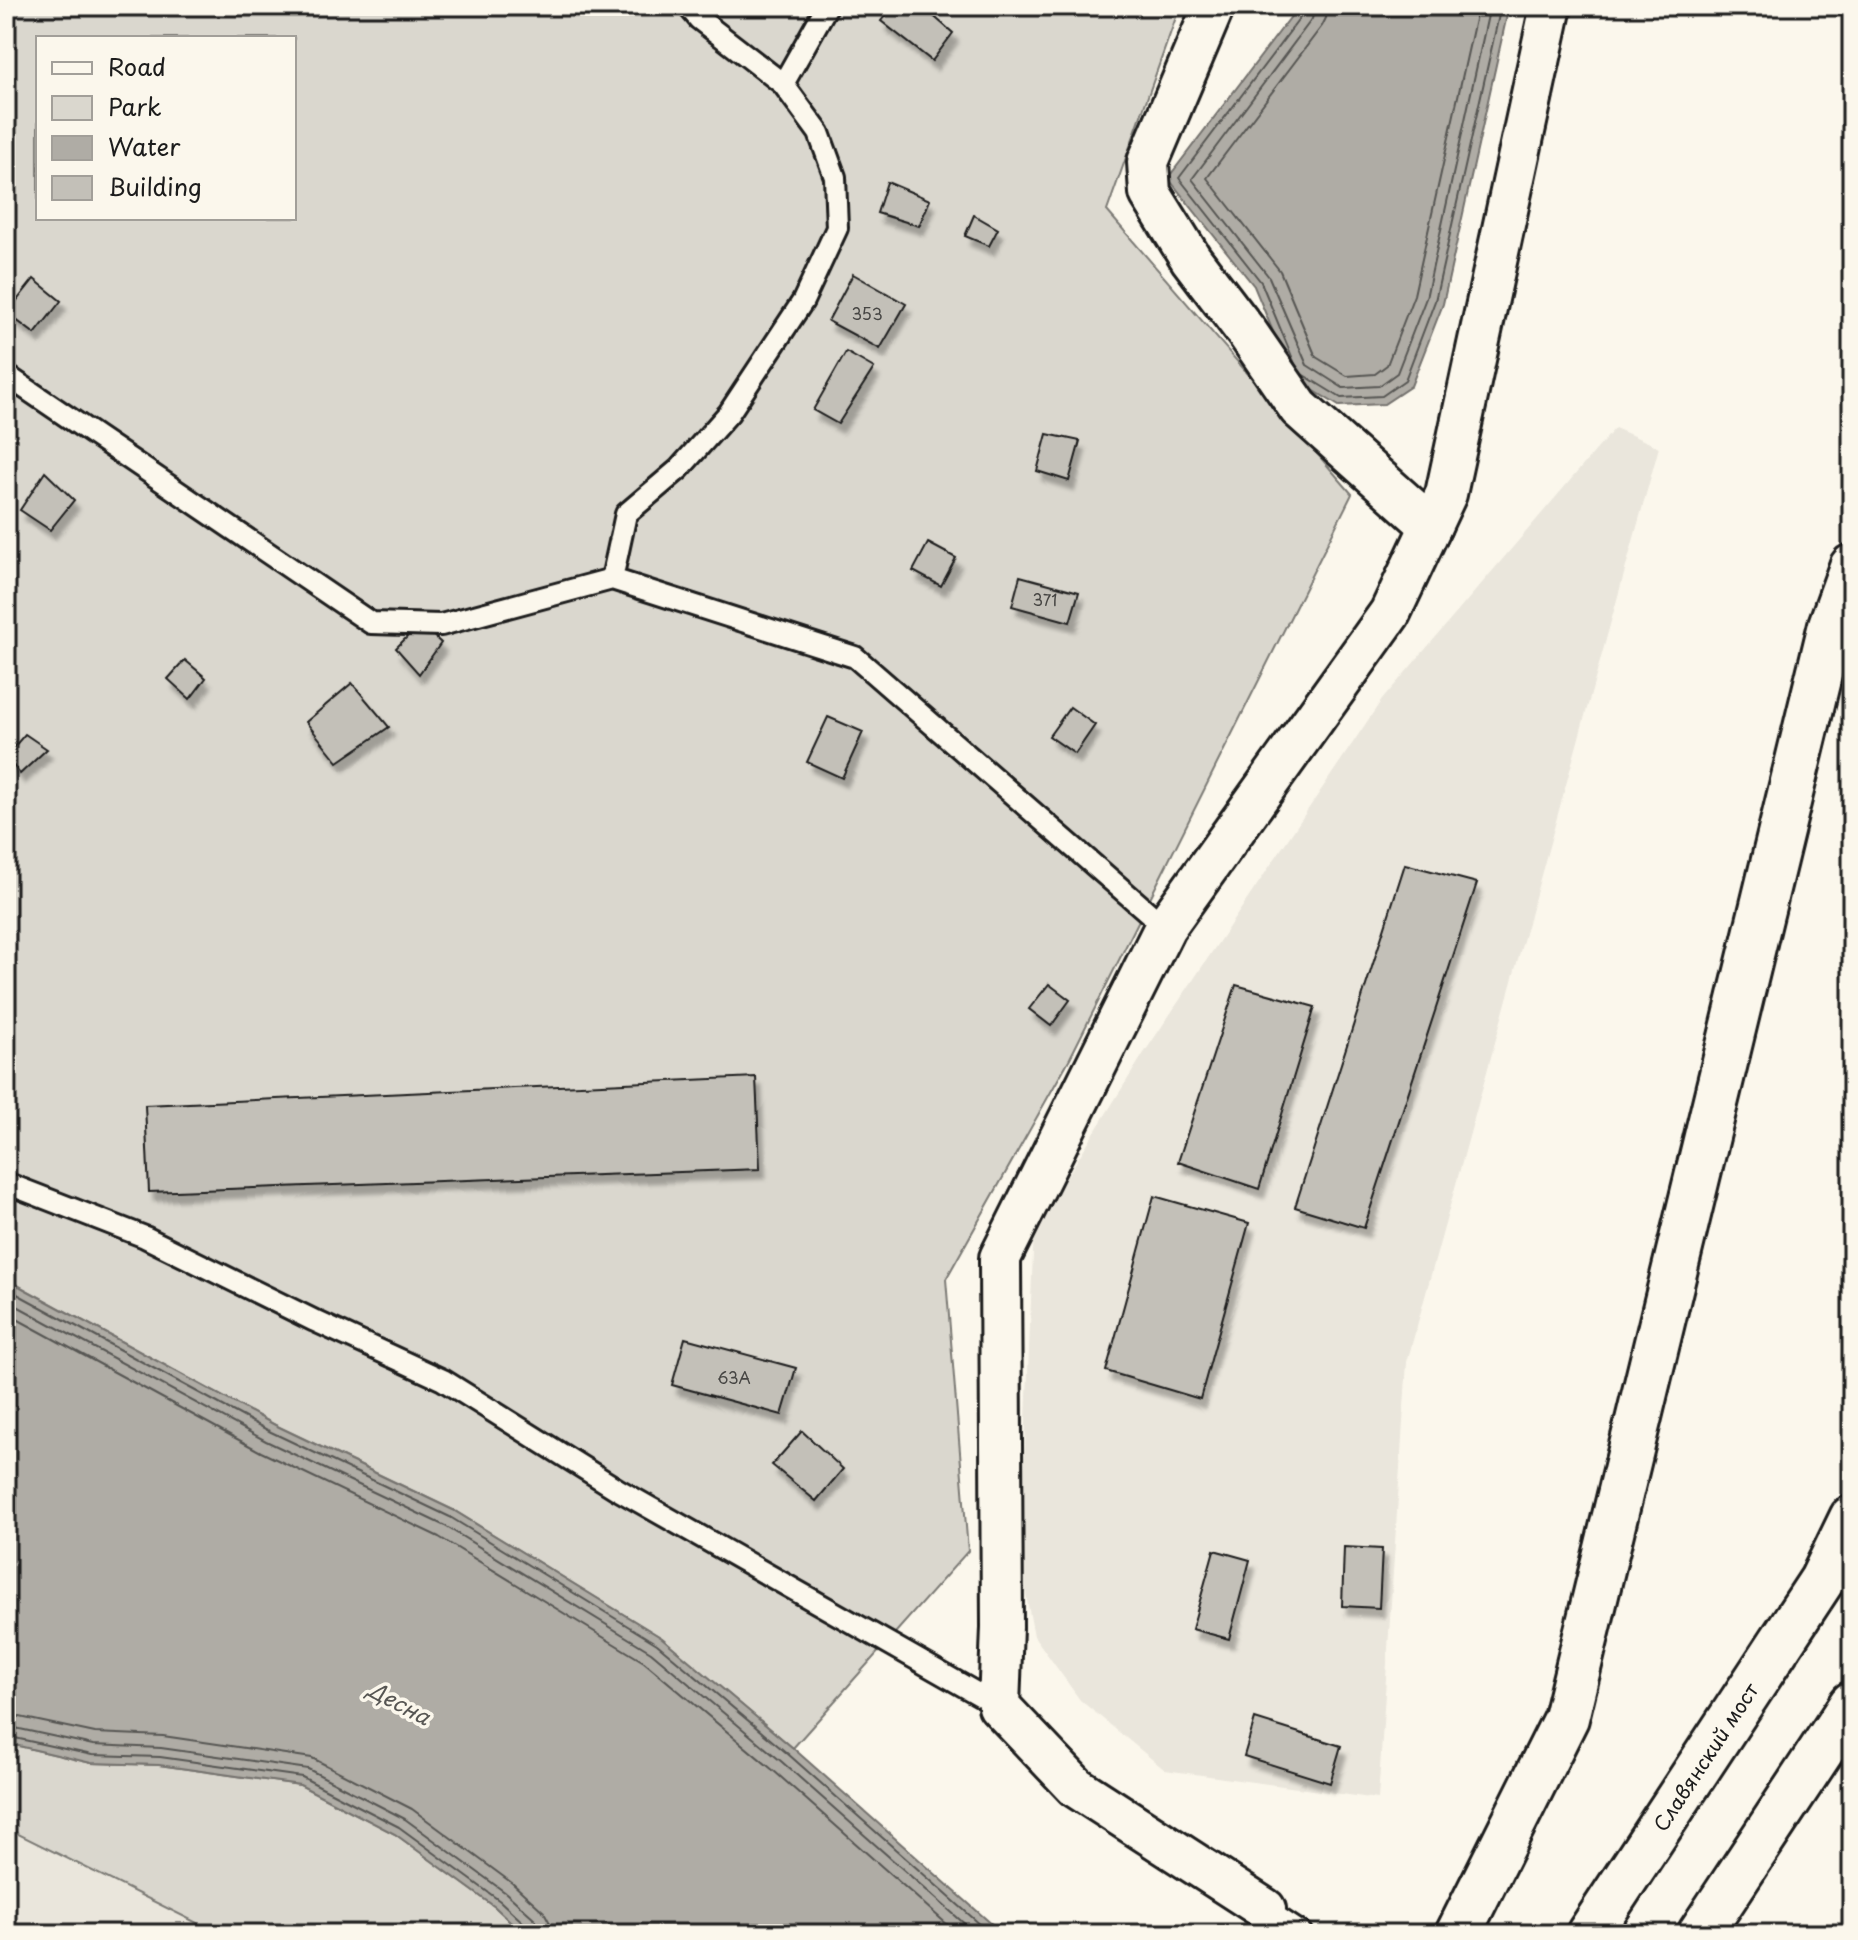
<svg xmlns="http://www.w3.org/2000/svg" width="1858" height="1940" font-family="'Playpen Sans',sans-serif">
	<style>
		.built { fill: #eae6dc }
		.green { fill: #dad7ce; stroke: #7b7a75; stroke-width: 2; fill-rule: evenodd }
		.water { fill: #afaca5; stroke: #74726e; stroke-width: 2 }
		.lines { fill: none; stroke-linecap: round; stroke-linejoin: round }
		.shore { stroke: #575653; stroke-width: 2 }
		.building { fill: #c3c0b8; stroke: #1c1c1c; stroke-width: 2; filter: url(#shadow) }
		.lane-casing { stroke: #1c1c1c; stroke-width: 26 }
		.street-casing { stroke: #1c1c1c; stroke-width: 46 }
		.secondary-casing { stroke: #1c1c1c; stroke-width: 50 }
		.primary-casing { stroke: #1c1c1c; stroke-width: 50 }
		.lane { stroke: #fbf7ec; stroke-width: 20 }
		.street { stroke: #fbf7ec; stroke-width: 40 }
		.secondary { stroke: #fbf7ec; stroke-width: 44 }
		.primary { stroke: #fbf7ec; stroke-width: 44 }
		.labels { text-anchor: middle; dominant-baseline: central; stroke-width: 7; stroke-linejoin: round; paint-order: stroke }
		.number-label { font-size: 16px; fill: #464543 }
		.street-label { font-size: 20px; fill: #1c1c1c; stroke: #fbf7ec }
		.water-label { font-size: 22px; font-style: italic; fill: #575653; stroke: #fbf7ec }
	</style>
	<defs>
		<filter id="shadow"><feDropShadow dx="5" dy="9" stdDeviation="2" flood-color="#0004"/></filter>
	</defs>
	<rect width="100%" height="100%" fill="#fbf7ec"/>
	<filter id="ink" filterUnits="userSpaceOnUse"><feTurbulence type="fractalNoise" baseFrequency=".0125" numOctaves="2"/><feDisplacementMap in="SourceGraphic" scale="16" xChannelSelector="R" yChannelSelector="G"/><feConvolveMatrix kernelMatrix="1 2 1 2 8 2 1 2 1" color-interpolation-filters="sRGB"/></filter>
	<g filter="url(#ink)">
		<!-- built -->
		<g class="built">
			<path d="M1615 428 1659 447 1407 1362 1378 1799 1165 1770 1080 1700 1034 1636 1020 1564 1034 1229 1144 1053 1381 701Z"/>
			<path d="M6 1828 219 1934H6Z"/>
		</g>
		<!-- green -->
		<g class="green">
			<path d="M6 6H1180L1107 211 1352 494 1070 1058 946 1279 968 1551 793 1748 662 1638 453 1510 275 1425 6 1279ZM38 38H294V218H38Z"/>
			<path d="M6 1743 91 1763 159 1765 300 1785 395 1834 495 1907 524 1934H219L6 1828Z"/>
		</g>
		<!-- water -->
		<g class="water">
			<path d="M1299 6H1509L1443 304 1411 386 1384 404 1339 406 1292 377 1254 286 1168 178Z"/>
			<path d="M6 1279 275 1425 453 1510 662 1638 793 1748 1003 1934H524L495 1907 395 1834 300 1785 159 1765 91 1763 6 1743Z"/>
		</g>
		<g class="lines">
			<!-- shore -->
			<g class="shore">
				<path d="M1315 6 1312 19 1192 179 1269 277 1307 365 1343 388 1379 386 1397 373 1426 298 1490 6"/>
				<path d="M1327 6 1326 18 1322 26 1207 178 1280 271 1316 357 1347 376 1375 374 1387 365 1414 295 1478 6"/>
				<path d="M1295 364 1261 282 1179 178 1303 14 1305 6"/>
				<path d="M1302 374 1341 398 1382 396 1405 380 1435 301 1501 6"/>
				<path d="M6 1288 271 1432 450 1517 657 1644 788 1754 991 1934"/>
				<path d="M6 1300 266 1441 445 1526 651 1652 782 1762 976 1934"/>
				<path d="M6 1313 261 1452 439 1537 644 1662 774 1771 958 1934"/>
				<path d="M6 1714 95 1733 163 1736 312 1758 412 1809 512 1883 544 1912 550 1923 551 1934"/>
				<path d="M6 1726 93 1745 161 1748 308 1769 405 1819 506 1893 535 1919 538 1927 539 1934"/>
				<path d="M6 1736 92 1755 160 1757 302 1777 399 1827 500 1901 527 1926 529 1934"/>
			</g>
		</g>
		<!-- building -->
		<g class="building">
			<path d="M893 6H922L953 33 932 61 881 21Z"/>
			<path d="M887 182 930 200 919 226 877 213Z"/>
			<path d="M974 215 998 229 989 246 965 236Z"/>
			<path d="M853 274 906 304 880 349 828 321Z"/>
			<path d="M34 279 61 301 35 334 7 313Z"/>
			<path d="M846 352 874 368 838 424 813 410Z"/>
			<path d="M1047 434 1080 441 1069 481 1037 471Z"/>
			<path d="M45 472 74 500 50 530 20 510Z"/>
			<path d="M928 543 956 558 941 586 913 571Z"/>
			<path d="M1020 576 1079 592 1070 622 1012 606Z"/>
			<path d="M420 624 441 643 419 674 396 648Z"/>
			<path d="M185 660 206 678 190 699 168 679Z"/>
			<path d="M352 683 389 727 338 762 306 722Z"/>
			<path d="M1070 707 1095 725 1075 754 1049 736Z"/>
			<path d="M828 717 863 732 842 778 807 762Z"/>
			<path d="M25 734 47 749 20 774 6 756Z"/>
			<path d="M1405 864 1477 883 1364 1228 1295 1207Z"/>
			<path d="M1049 984 1070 1000 1051 1026 1029 1009Z"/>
			<path d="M1236 985 1315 1007 1259 1189 1178 1162Z"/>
			<path d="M756 1077 760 1169 149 1192 145 1105Z"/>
			<path d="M1154 1196 1249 1223 1200 1399 1106 1371Z"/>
			<path d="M685 1338 796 1368 782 1415 672 1385Z"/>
			<path d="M802 1431 843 1469 816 1501 772 1465Z"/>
			<path d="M1344 1547 1382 1549 1379 1608 1342 1606Z"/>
			<path d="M1214 1550 1250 1560 1229 1639 1192 1629Z"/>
			<path d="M1255 1719 1341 1746 1330 1783 1244 1756Z"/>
		</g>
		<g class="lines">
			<defs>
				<g id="lane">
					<path d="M783 84 827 6"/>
					<path d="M6 375 371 623 441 625 612 579 855 657 1165 927"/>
					<path d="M612 579 626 514 679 469 729 413 803 301 837 228 835 177 819 133 783 84 699 19 688 6"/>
					<path d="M6 1183 145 1237 315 1321 443 1380 617 1489 999 1706"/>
					<path d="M1265 1909 1303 1934"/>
				</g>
				<g id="street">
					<path d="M1214 6 1148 162 1150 193 1191 259 1248 334 1299 408 1431 526"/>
					<path d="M1265 1909 1076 1787 999 1706 1002 1627 1000 1258 1165 927 1390 613 1446 494 1551 6"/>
				</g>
				<path id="secondary" d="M1458 1934 1566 1718 1831 625 1852 567"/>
				<g id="primary">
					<path id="s1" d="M1589 1934 1822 1580 1852 1518"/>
					<path d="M1700 1934 1852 1704"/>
				</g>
			</defs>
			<!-- lane casing -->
			<use href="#lane" class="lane-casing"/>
			<!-- street casing -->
			<use href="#street" class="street-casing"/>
			<!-- secondary casing -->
			<use href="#secondary" class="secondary-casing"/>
			<!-- primary casing -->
			<use href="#primary" class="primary-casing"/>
			<!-- lane -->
			<use href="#lane" class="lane"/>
			<!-- street -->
			<use href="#street" class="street"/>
			<!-- secondary -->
			<use href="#secondary" class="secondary"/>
			<!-- primary -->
			<use href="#primary" class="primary"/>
		</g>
	</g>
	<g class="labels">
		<!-- number labels -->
		<g class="number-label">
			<text x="867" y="313">353</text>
			<text x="1045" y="599">371</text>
			<text x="734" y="1377">63А</text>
		</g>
		<!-- street labels -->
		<g class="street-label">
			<text stroke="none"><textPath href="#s1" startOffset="212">Славянский мост</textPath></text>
		</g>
		<!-- water labels -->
		<g class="water-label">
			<text transform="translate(400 1702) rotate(28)">Десна</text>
		</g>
	</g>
	<!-- margin -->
	<rect width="1858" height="1940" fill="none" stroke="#fbf7ec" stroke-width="32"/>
	<rect x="16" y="16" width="1826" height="1908" fill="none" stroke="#1c1c1c" stroke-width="3" filter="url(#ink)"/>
	<!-- legend -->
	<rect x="36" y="36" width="260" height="184" fill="#fbf7ec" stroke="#a29f99" stroke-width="2"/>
	<rect x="52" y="62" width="40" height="12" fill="#fbf7ec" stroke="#a29f99" stroke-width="2"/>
	<text x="108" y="76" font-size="24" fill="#1c1c1c">Road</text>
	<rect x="52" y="96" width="40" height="24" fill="#dad7ce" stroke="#a29f99" stroke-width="2"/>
	<text x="108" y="116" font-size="24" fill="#1c1c1c">Park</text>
	<rect x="52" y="136" width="40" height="24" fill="#afaca5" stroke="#a29f99" stroke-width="2"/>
	<text x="108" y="156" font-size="24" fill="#1c1c1c">Water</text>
	<rect x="52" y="176" width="40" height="24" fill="#c3c0b8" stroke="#a29f99" stroke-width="2"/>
	<text x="108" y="196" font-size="24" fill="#1c1c1c">Building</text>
</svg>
